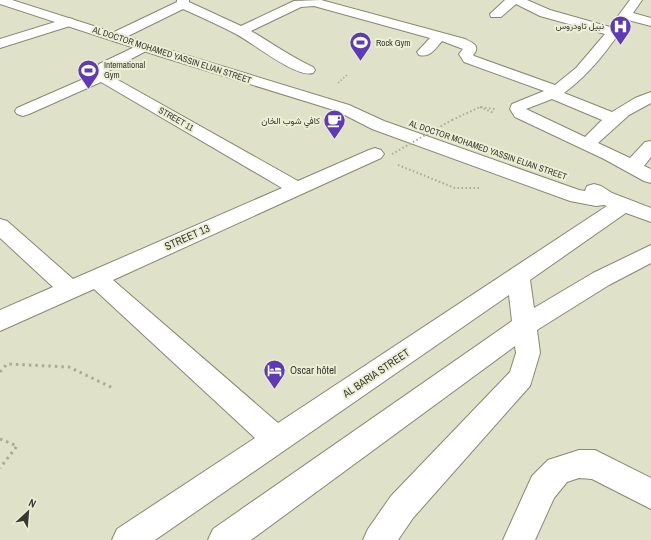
<svg xmlns="http://www.w3.org/2000/svg" width="651" height="540" font-family="'Archivo Narrow',Vazirmatn,sans-serif">
	<style>
		.lines { fill: none; stroke-linecap: round; stroke-linejoin: round }
		.street-casing { stroke: #878972; stroke-width: 2 }
		.secondary-casing { stroke: #878972; stroke-width: 2 }
		.path-far2 { stroke: #aaab98; stroke-width: 1.5; stroke-dasharray: 1.5 2; stroke-linecap: butt }
		.path-far1 { stroke: #aaab98; stroke-width: 2; stroke-dasharray: 1.5 2.5; stroke-linecap: butt }
		.path { stroke: #aaab98; stroke-width: 3; stroke-dasharray: 2.5 4; stroke-linecap: butt }
		.street { fill: #fff; fill-rule: evenodd }
		.secondary { fill: #fff; fill-rule: evenodd }
		.path-bridge { stroke: #aaab98; stroke-width: 2; stroke-dasharray: 1.5 2.5; stroke-linecap: butt }
		.labels { text-anchor: middle; dominant-baseline: central; stroke-width: 4; stroke-linejoin: round; paint-order: stroke }
		.far-poi-label { font-size: 9px; fill: #393930; stroke: #ecefd6; text-anchor: end }
		.far-street-label { font-size: 9px; fill: #393930; stroke: #ecefd6 }
		.street-label { font-size: 11px; fill: #393930; stroke: #ecefd6 }
		.poi-label { font-size: 11px; fill: #393930; stroke: #ecefd6; text-anchor: start }
	</style>
	<rect width="100%" height="100%" fill="#dfe1c9"/>
	<g class="lines">
		<defs>
			<g id="street">
				<path d="M177 0H189V2L241 26 294 1 321 0 465 39C473 43 481 46 473 55L474 56 555 85 576 68 605 34 540 16 516 4 501 17H491L490 14 505 0H527L550 10 610 27 630 0H642L633 13 651 18V26L628 20C610 47 591 73 564 93L612 112 635 98 651 92V103L629 115 598 143 630 158 645 142 651 141V157L644 166 651 169V183L644 181 604 159 515 117 510 109 512 104 544 91 464 62 459 54 463 49 442 41C435 49 430 58 419 55L417 52 430 38 314 6 301 7 251 31C272 43 291 57 313 67L315 70 313 73C296 78 253 43 236 34 219 25 201 17 183 9L120 40H110L108 37 110 34 177 2ZM552 99 602 120 585 137 526 109Z"/>
				<path d="M68 18 73 19 75 22 73 25 0 48V39Z"/>
				<path d="M143 43 148 44 150 47 148 50 110 70 108 72 111 76 298 181 369 150 375 148 381 150 384 154 381 158 113 280 278 423 616 200 623 198 630 200 633 205 630 210 530 280 534 308 593 273 651 245V263L609 285 537 330 540 353 530 386 413 518 398 540H363L368 529 391 496 510 372 516 353 515 346 251 540H208L213 529 512 321 509 295 155 540H112L117 529 255 438 94 289 0 331V310L53 287 0 238V219L7 221 73 279 282 188 101 82 29 114 23 116 17 114 15 111 17 108 95 74 94 72 99 64Z"/>
				<path d="M579 450H595L651 478V509L592 479 579 478 567 482 554 498 535 540H503L532 476 548 460Z"/>
			</g>
			<path id="secondary" d="M0 0H12L169 50 349 105 384 121 579 190 585 191 587 186 594 184 601 186 612 193 651 208V222L604 205 596 206 570 201 372 129 337 111 159 56 0 4Z"/>
		</defs>
		<!-- street casing -->
		<use href="#street" class="street-casing"/>
		<!-- secondary casing -->
		<use href="#secondary" class="secondary-casing"/>
		<!-- path-far2 -->
		<path class="path-far2" d="M338 83 348 74"/>
		<!-- path-far1 -->
		<g class="path-far1">
			<path d="M480 107 494 113"/>
			<path d="M452 120 480 107 495 109"/>
			<path d="M398 165 455 188H479"/>
		</g>
		<!-- path -->
		<g class="path">
			<path d="M0 372 7 364 69 367 113 388"/>
			<path d="M0 439 17 446 0 468"/>
		</g>
		<!-- street -->
		<use href="#street" class="street"/>
		<!-- secondary -->
		<use href="#secondary" class="secondary"/>
		<!-- path-bridge -->
		<path class="path-bridge" d="M392 154 452 120"/>
	</g>
	<!-- icons -->
	<defs>
		<symbol id="hospital-pin" viewBox="-11 -11 22 30"><path d="M0 17L-7.5 6A9.5 9.5 0 1 1 7.5 6Z" fill="#5e3ab3" stroke="#ecefd6"/><path d="M-5-5h3v3.5h4V-5h3V5h-3V1.5h-4V5h-3Z" fill="#fff"/></symbol>
		<symbol id="stadium-pin" viewBox="-11 -11 22 30"><path d="M0 17L-7.5 6A9.5 9.5 0 1 1 7.5 6Z" fill="#5e3ab3" stroke="#ecefd6"/><path d="M0-5a6.5 5 0 1 0 0 10a6.5 5 0 1 0 0-10ZM-3.5-1.8h7v3.6h-7Z" fill="#fff"/></symbol>
		<symbol id="cafe-pin" viewBox="-11 -11 22 30"><path d="M0 17L-7.5 6A9.5 9.5 0 1 1 7.5 6Z" fill="#5e3ab3" stroke="#ecefd6"/><path d="M-5.5-4.5H6V0H3Q3 3.5 0 3.5H-2.5Q-5.5 3.5-5.5 0ZM3-3.2v2h1.7v-2ZM-6 4.5H4V6H-6Z" fill="#fff"/></symbol>
		<symbol id="hotel-pin" viewBox="-11 -11 22 30"><path d="M0 17L-7.5 6A9.5 9.5 0 1 1 7.5 6Z" fill="#5e3ab3" stroke="#ecefd6"/><path d="M-6-4.5h1.5V1H6V5H4.5V3h-9V5H-6ZM-4 0a1.8 1.8 0 1 1 3.6 0ZM.5 0V-2.5h3Q6-2.5 6 0Z" fill="#fff"/></symbol>
	</defs>
	<g fill-rule="evenodd">
		<use href="#hospital-pin" x="608" y="14" width="25" height="34"/>
		<use href="#stadium-pin" x="348" y="30" width="25" height="34"/>
		<use href="#stadium-pin" x="76" y="58" width="25" height="34"/>
		<use href="#cafe-pin" x="322" y="108" width="25" height="34"/>
		<use href="#hotel-pin" x="262" y="358" width="25" height="34"/>
	</g>
	<g class="labels">
		<!-- far-poi labels -->
		<g class="far-poi-label">
			<text x="604" y="26">نبيل تاودروس</text>
			<text x="376" y="43" text-anchor="start">Rock Gym</text>
			<text x="104" y="65" text-anchor="start">International<tspan x="104" dy="10">Gym</tspan></text>
			<text x="320" y="121">كافي شوب الخان</text>
		</g>
		<!-- far-street labels -->
		<g class="far-street-label">
			<text transform="translate(172 55) rotate(18)">AL DOCTOR MOHAMED YASSIN ELIAN STREET</text>
			<text transform="translate(176 119) rotate(30)">STREET 11</text>
			<text transform="translate(488 150) rotate(19)">AL DOCTOR MOHAMED YASSIN ELIAN STREET</text>
		</g>
		<!-- street labels -->
		<g class="street-label">
			<text transform="translate(187 237) rotate(-24)">STREET 13</text>
			<text transform="translate(376 373) rotate(-34)">AL BARIA STREET</text>
		</g>
		<!-- poi labels -->
		<g class="poi-label">
			<text x="290" y="370">Oscar hôtel</text>
		</g>
	</g>
	<!-- north arrow -->
	<g transform="translate(28 512) rotate(26)" stroke="#ecefd6" stroke-width="3" paint-order="stroke">
	<path d="M0-3L7 15L0 10L-7 15Z" fill="#393930"/>
	<text y="-6" font-size="11" font-weight="bold" text-anchor="middle" fill="#393930">N</text>
	</g>
</svg>
